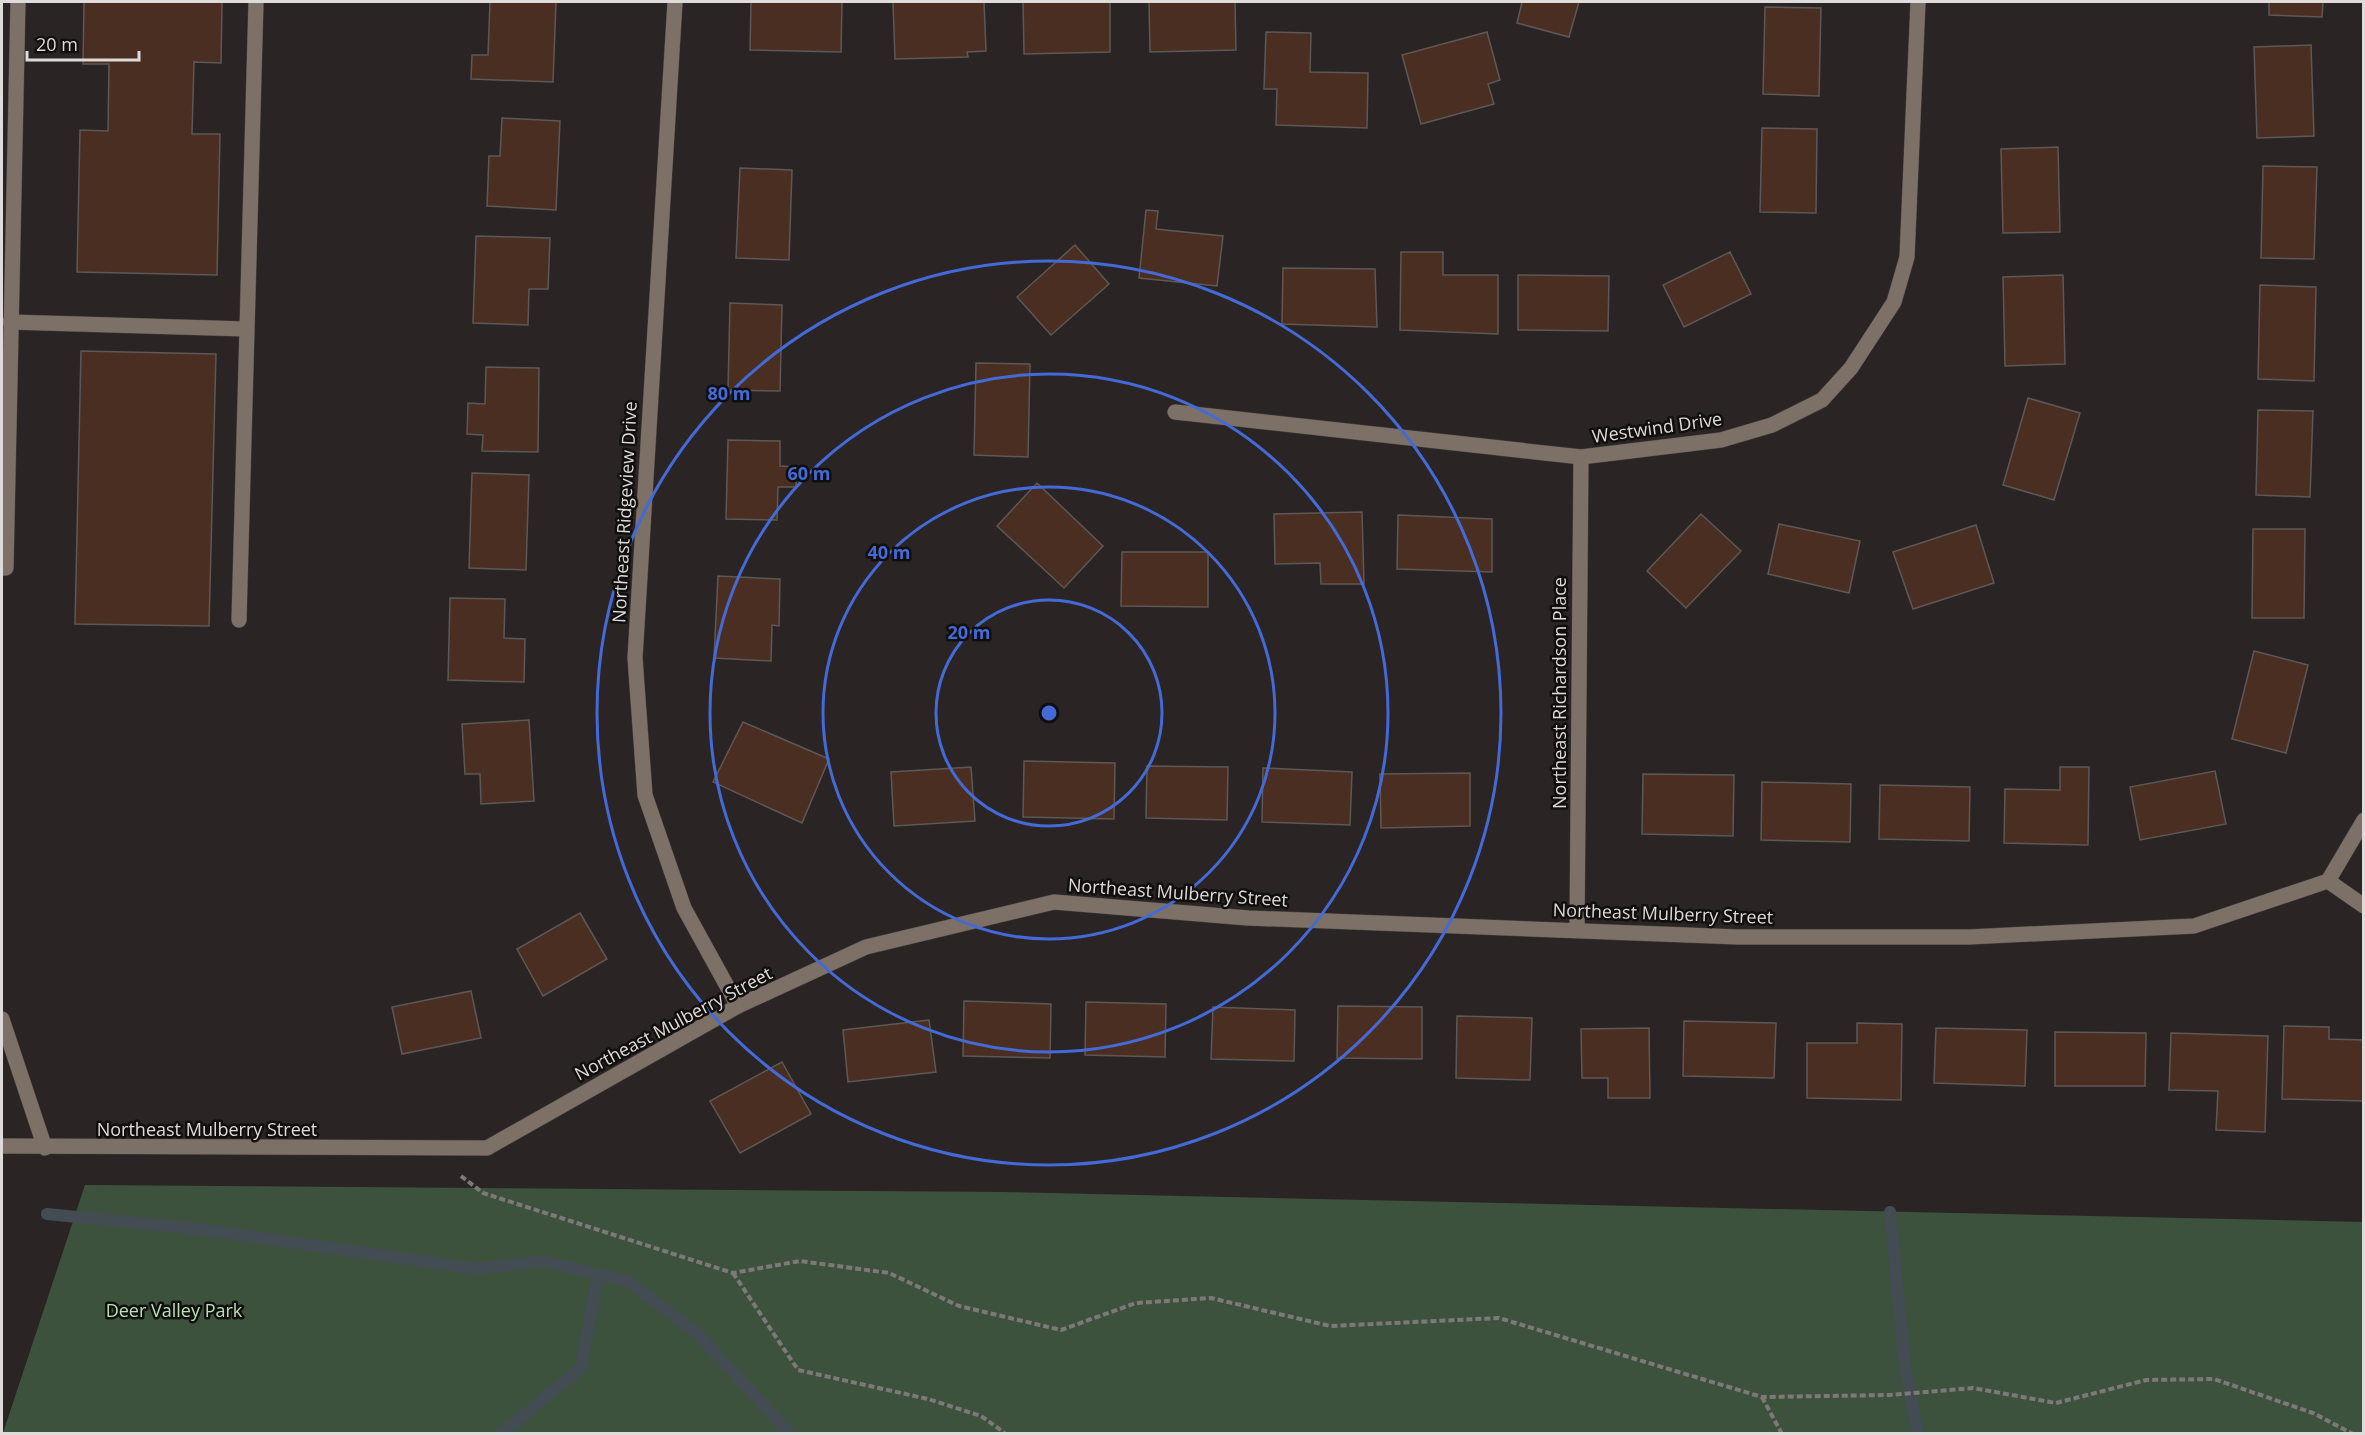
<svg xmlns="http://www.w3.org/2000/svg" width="2365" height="1435" font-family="'Open Sans',sans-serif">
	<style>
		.green { fill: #3d523d }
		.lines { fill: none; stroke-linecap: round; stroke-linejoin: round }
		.stream { stroke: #434c53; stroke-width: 12 }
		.building { fill: #4b2e22; stroke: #5d5856; stroke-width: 1.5 }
		.minor-casing { stroke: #474241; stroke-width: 16 }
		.path { stroke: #7d7978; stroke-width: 4; stroke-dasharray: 6 3; stroke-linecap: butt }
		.minor { stroke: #7d7167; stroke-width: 15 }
		.ring { fill: none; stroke: #446ad8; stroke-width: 3 }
		.labels { text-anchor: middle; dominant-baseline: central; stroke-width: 5; stroke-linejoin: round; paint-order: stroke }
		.street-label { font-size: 18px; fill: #dedbda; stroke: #110f0e }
		.park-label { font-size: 18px; fill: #b5e1b4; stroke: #110f0e }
		.centre { fill: #446ad8; stroke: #110f0e; stroke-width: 3 }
		.ring-label { font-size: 18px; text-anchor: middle; font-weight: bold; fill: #446ad8; stroke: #110f0e; stroke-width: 5; stroke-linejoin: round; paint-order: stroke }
	</style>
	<rect width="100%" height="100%" fill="#2a2524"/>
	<!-- green -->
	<path class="green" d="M85 1185 1001 1192 2363 1222V1433H3Z"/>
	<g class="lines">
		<!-- stream -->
		<g class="stream">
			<path d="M1890 1212 1905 1367 1918 1434"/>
			<path d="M47 1214 199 1229 477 1269 542 1261 628 1281 697 1333 790 1434"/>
			<path d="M501 1434 581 1368 598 1274"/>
		</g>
	</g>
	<!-- building -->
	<g class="building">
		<path d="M84 2H222L221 63 194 62 192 134H220L217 275 77 272 80 130 108 131 109 64H83Z"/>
		<path d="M490 2H556L553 82 471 79 472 55H488Z"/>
		<path d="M751 2H842L841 52 750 50Z"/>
		<path d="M893 2H984L986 51 967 52 968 57 895 59Z"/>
		<path d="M1023 2H1110V52L1024 54Z"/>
		<path d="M1149 2H1235L1236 50 1150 52Z"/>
		<path d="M1522 2H1579L1569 37 1517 23Z"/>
		<path d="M2269 2H2323L2322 17 2269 15Z"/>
		<path d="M1765 7 1821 8 1819 96 1763 94Z"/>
		<path d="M1266 32 1311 33 1310 72 1368 73 1367 128 1276 125 1277 89H1264Z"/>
		<path d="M1487 32 1500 80 1488 84 1494 104 1421 124 1402 55Z"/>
		<path d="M2311 45 2314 136 2257 138 2254 47Z"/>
		<path d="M502 118 560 121 556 210 487 206 489 156H500Z"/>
		<path d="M1762 128 1817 129 1816 213 1760 212Z"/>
		<path d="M2058 147 2060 232 2003 233 2001 149Z"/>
		<path d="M2263 166 2317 167 2314 259 2261 258Z"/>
		<path d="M740 168 792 170 789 260 736 258Z"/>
		<path d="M1146 210 1158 211 1156 229 1223 236 1217 286 1139 278Z"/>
		<path d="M476 236 550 238 548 289H529L528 325 473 323Z"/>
		<path d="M1075 245 1109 284 1051 335 1017 297Z"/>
		<path d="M1401 252H1443V275H1498V334L1400 330Z"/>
		<path d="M1730 252 1751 294 1684 327 1663 285Z"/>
		<path d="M1283 268 1375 269 1377 327 1282 324Z"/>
		<path d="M1518 275 1609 276 1608 331 1518 330Z"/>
		<path d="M2063 275 2065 364 2005 366 2003 277Z"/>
		<path d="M2260 285 2316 287 2314 381 2258 379Z"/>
		<path d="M730 303 782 305 780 391 728 390Z"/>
		<path d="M81 351 216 354 209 626 75 624Z"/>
		<path d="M976 363 1030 364 1028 457 974 455Z"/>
		<path d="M486 367 539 368 538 452 482 451 483 435 467 434 468 403 485 404Z"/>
		<path d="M2028 398 2080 413 2054 500 2003 485Z"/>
		<path d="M2258 410 2313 411 2310 497 2256 495Z"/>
		<path d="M728 440 780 441V466L797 467 796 487H778L777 520 726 519Z"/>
		<path d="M472 473 529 475 526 570 469 568Z"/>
		<path d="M1037 483 1103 546 1064 588 997 526Z"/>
		<path d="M1362 512 1364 584H1321L1320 563 1275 564 1274 514Z"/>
		<path d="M1701 514 1741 551 1686 608 1647 571Z"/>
		<path d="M1398 515 1492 519V572L1397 569Z"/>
		<path d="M1779 524 1860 541 1849 593 1768 574Z"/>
		<path d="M1976 525 1994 583 1913 609 1893 552Z"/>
		<path d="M2253 529H2305L2304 618H2252Z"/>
		<path d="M1122 552H1208V607L1121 606Z"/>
		<path d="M718 576 780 579 779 626 772 625 771 661 714 658Z"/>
		<path d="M450 598 505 599 504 638 525 639 524 682 448 680Z"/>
		<path d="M2254 651 2308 665 2286 753 2232 739Z"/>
		<path d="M529 720 534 801 481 804 480 774H465L462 724Z"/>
		<path d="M743 722 829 759 802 823 713 782Z"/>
		<path d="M1024 761 1115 763 1114 819 1023 817Z"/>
		<path d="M1147 766 1228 767 1227 820 1146 818Z"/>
		<path d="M971 767 975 821 894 826 891 772Z"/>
		<path d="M2060 767H2089L2088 845 2004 843 2005 789 2060 790Z"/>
		<path d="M1263 768 1352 772 1350 825 1262 822Z"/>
		<path d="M2215 771 2226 824 2140 840 2130 787Z"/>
		<path d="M1470 773V826L1381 828 1380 774Z"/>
		<path d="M1643 774 1734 775 1733 836 1642 834Z"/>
		<path d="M1762 782 1851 784 1850 842 1761 840Z"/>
		<path d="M1880 785 1970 787 1969 841 1879 839Z"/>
		<path d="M580 913 607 959 543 996 517 949Z"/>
		<path d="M471 991 481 1038 402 1054 392 1007Z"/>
		<path d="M964 1001 1051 1004 1050 1058 963 1056Z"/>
		<path d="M1086 1002 1166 1004 1165 1057 1085 1055Z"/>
		<path d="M1338 1006 1422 1007V1059L1337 1058Z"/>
		<path d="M1213 1007 1295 1010 1294 1061 1211 1059Z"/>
		<path d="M1457 1016 1532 1018 1530 1080 1456 1078Z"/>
		<path d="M929 1020 936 1072 848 1082 843 1030Z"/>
		<path d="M1684 1021 1776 1023 1774 1078 1683 1076Z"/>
		<path d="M1857 1023 1902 1024 1901 1100 1807 1098V1043H1857Z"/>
		<path d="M2284 1026 2329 1027V1039L2364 1040V1101L2282 1099Z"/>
		<path d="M1649 1028 1650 1098H1608V1078H1582L1581 1029Z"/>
		<path d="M1936 1028 2027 1030 2025 1086 1934 1083Z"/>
		<path d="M2055 1032 2146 1033 2145 1086H2055Z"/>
		<path d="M2171 1033 2268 1036 2265 1132 2216 1130 2218 1091 2169 1090Z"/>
		<path d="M782 1062 811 1114 740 1153 710 1101Z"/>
	</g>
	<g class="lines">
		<defs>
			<g id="minor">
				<path d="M675 2 635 658 645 795 684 908 738 1006"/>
				<path d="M10 322 246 329"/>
				<path d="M1175 412 1581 457 1721 440 1772 425 1822 400 1851 368 1894 302 1907 257 1918 2"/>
				<path d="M2 568H6L18 2"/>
				<path d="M239 620 256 2"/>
				<path d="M2328 881 2364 906"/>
				<path d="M1577 930 1581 457"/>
				<path d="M2 1019 45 1148"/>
				<path d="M2 1146 487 1148 738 1006 866 947 1054 902 1248 918 1738 937H1969L2194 926 2328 881 2364 820"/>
			</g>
		</defs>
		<!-- minor casing -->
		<use href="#minor" class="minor-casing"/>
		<!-- path -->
		<g class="path">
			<path d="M461 1176 483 1193 733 1273 800 1261 889 1273 959 1306 1061 1330 1136 1303 1211 1298 1330 1326 1499 1318 1762 1397 1890 1395 1973 1388 2056 1403 2146 1380 2214 1379 2313 1413 2353 1434"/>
			<path d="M733 1273 798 1370 928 1399 981 1416 1006 1434"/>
			<path d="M1762 1397 1782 1434"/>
		</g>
		<!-- minor -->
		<use href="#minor" class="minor"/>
	</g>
	<!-- distance rings -->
	<g class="ring">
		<circle cx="1049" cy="713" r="113"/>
		<circle cx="1049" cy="713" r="226"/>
		<circle cx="1049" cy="713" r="339"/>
		<circle cx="1049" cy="713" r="452"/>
	</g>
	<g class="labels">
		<!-- street labels -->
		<g class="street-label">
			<text transform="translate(1657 427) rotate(-8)">Westwind Drive</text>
			<text transform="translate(624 512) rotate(-87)">Northeast Ridgeview Drive</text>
			<text transform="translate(1559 693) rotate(-90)">Northeast Richardson Place</text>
			<text transform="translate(1178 892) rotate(4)">Northeast Mulberry Street</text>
			<text transform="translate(1663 913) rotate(2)">Northeast Mulberry Street</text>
			<text transform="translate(673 1023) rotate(-28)">Northeast Mulberry Street</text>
			<text x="207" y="1129">Northeast Mulberry Street</text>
		</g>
		<!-- park labels -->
		<g class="park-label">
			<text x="174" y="1310">Deer Valley Park</text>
		</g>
	</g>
	<circle cx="1049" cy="713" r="9" class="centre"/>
	<g class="ring-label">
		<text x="729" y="400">80 m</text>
		<text x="809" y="480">60 m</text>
		<text x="889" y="559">40 m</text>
		<text x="969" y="639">20 m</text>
	</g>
	<!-- border -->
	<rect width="2365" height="1435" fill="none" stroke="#dedbda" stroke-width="6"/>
	<!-- scale -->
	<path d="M27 51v9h112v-9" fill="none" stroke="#dedbda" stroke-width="3"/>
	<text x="36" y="51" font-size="18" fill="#dedbda" stroke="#110f0e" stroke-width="4.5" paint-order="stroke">20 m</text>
</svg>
